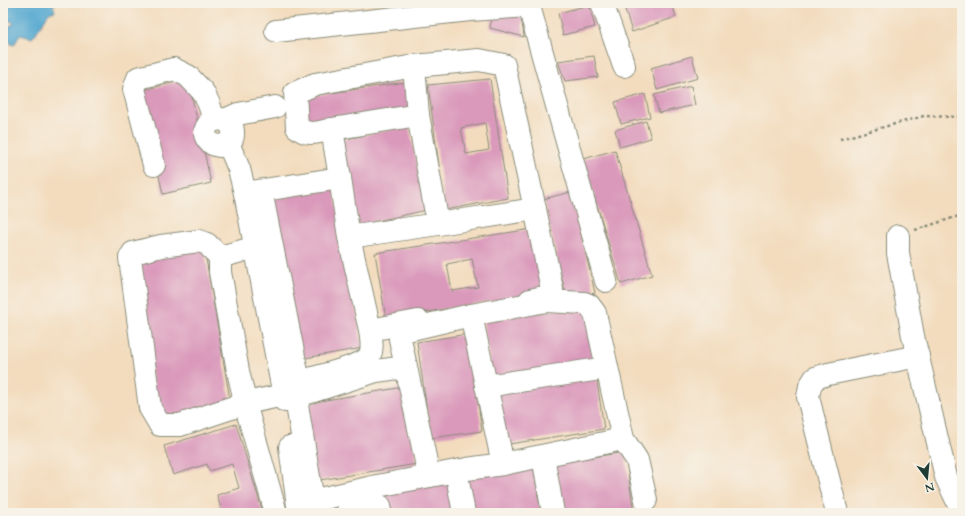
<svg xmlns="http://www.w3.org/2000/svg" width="965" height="516" font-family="Cardo,serif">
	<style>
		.water { fill: #54a8d0; stroke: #3a7282 }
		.building { fill: #da99bb; fill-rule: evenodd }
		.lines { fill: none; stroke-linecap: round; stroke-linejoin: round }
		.minor-casing { stroke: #898c79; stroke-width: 24 }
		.path { stroke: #898c79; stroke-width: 2.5; stroke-dasharray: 3 3; stroke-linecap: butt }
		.minor { stroke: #fff; stroke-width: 22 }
	</style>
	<rect width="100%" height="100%" fill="#f7f3e8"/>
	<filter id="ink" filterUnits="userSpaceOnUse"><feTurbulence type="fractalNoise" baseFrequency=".025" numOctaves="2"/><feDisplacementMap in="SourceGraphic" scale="8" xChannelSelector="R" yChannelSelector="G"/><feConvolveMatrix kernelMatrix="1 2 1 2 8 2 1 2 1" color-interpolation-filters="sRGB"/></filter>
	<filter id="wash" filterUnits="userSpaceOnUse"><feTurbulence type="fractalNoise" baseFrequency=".012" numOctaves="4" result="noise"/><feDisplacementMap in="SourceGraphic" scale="16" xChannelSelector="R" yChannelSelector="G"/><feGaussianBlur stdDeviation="0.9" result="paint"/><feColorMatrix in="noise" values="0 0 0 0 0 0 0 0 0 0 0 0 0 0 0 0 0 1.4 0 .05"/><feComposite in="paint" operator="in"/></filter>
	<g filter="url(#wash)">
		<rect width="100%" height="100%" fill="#f3dcbe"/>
		<!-- water -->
		<path class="water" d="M3 3H57L53 5 55 11 49 13 34 36 32 38 20 35 14 45 11 44C7 39 7 31 9 26L14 24 11 21H8L6 18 3 21Z"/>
		<g id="blocks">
			<!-- building -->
			<g class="building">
				<path d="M623 3H672L676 17 632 32Z"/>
				<path d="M589 5 595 27 563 35 558 13Z"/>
				<path d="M521 10 524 37 490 28 491 17Z"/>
				<path d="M594 56 598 77 565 81 558 61Z"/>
				<path d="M692 56 698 78 657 90 651 68Z"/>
				<path d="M188 79 211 183 163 194 140 91Z"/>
				<path d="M490 79 508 198 445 210 428 85ZM485 123 489 150 466 154 461 128Z"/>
				<path d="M406 82 412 108 304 126 303 97Z"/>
				<path d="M691 86 695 105 659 113 654 95Z"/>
				<path d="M645 94 650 117 621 124 615 102Z"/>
				<path d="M646 121 651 138 620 147 615 130Z"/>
				<path d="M409 126 427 210 359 225 341 140Z"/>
				<path d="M615 150 652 275 621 284 583 159Z"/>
				<path d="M334 188 363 348 299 359 270 199Z"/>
				<path d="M571 192 595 293 567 300 543 199Z"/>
				<path d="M532 229 546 292 386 319 375 253ZM472 259 478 287 452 291 447 264Z"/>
				<path d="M204 247 231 406 159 419 132 260Z"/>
				<path d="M586 305 594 361 492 377 483 321Z"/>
				<path d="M468 334 482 431 431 438 417 342Z"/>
				<path d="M596 374 604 429 503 445 494 390Z"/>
				<path d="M404 387 417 464 314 481 302 404Z"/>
				<path d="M236 424 263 513H209L221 509 217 495 239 488 232 464 209 471 207 464 173 475 164 446Z"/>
				<path d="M625 452 634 513H563L555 463Z"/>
				<path d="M533 465 541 513H470L464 476Z"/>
				<path d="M453 480 459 513H389L386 492Z"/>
			</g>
		</g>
	</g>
	<g filter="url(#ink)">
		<use href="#blocks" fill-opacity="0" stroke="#898c79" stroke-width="1"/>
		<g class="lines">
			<defs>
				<g id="minor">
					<path d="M602 3 624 66"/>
					<path d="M276 31 470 10 529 6 606 281"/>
					<path d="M414 66 479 60 504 65 535 209"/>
					<path d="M225 120 232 126C241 159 188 146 211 121L221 119 225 120 238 114 275 107"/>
					<path d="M332 129C319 132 308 137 297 127L295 93 315 84 414 66 418 115"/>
					<path d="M228 143 239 169 245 193 285 401"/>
					<path d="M154 165 134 89 138 78 174 69 188 76 203 92 209 104 214 120"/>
					<path d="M340 178 349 237 370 330"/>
					<path d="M261 191 299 382"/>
					<path d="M245 193 340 178 332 129 418 115 438 224"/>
					<path d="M898 236V253L913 336 946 477 962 511"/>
					<path d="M349 237 438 224 535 209 552 289 551 293 544 297 530 300"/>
					<path d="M256 247 220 257V272L238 371 248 414 276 513"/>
					<path d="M220 257 207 244 199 241 161 246 133 253 130 258 150 408 160 425H180L246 403 284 395"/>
					<path d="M471 315 503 464"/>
					<path d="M406 367 429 476"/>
					<path d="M283 386C300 381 358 368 368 358 374 351 371 339 370 330L418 321"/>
					<path d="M486 386 607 368"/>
					<path d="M290 447 299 513"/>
					<path d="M543 456 553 513"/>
					<path d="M456 471 464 513"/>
					<path d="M313 501 297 405 301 395 376 371 406 367 400 339 403 331 471 315 546 301 584 303 589 305 595 313 623 439 637 460 646 500"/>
					<path d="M299 504 377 486 467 469 503 464 623 439"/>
					<path d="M347 513 380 506"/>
					<path d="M837 513 808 397 810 386 815 378 828 374 918 356"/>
				</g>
			</defs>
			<!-- minor casing -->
			<use href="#minor" class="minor-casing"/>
			<!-- path -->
			<g class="path">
				<path d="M840 139 924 116 962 117"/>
				<path d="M915 230 962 215"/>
			</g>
			<!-- minor -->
			<use href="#minor" class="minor"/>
		</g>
	</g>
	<!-- margin -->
	<rect width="965" height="516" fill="none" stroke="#f7f3e8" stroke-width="16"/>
	<!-- north arrow -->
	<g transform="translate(927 478) rotate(164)" stroke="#f7f3e8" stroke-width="3" paint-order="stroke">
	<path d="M0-3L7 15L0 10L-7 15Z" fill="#1f3d34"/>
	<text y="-6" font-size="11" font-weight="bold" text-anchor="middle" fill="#1f3d34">N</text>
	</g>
</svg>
